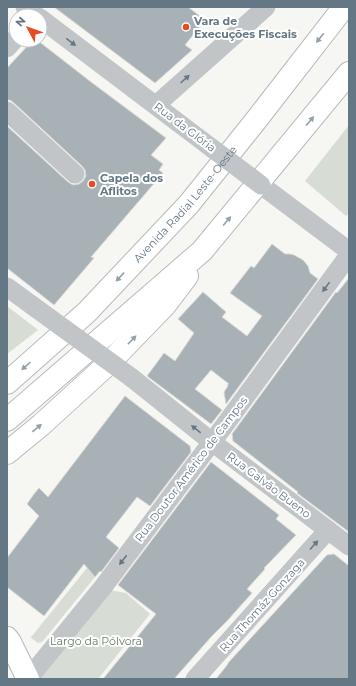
<svg xmlns="http://www.w3.org/2000/svg" width="356" height="686" font-family="Montserrat,sans-serif">
	<style>
		.green { fill: #d7ddd4 }
		.building { fill: #a8b1b6; stroke: #d8d7d5 }
		.lines { fill: none; stroke-linecap: round; stroke-linejoin: round }
		.major-casing { stroke: #b4b9bc; stroke-width: 24 }
		.highway-casing { stroke: #b6b9bc; stroke-width: 24 }
		.minor { stroke: #c1c5c8; stroke-width: 19 }
		.major { stroke: #fff; stroke-width: 22 }
		.highway { stroke: #fff; stroke-width: 22 }
		.minor-bridge { stroke: #c1c5c8; stroke-width: 19 }
		.oneway { fill: #92a0a9 }
		.oneway2 { fill: #647784 }
		.poi-dot { fill: #e64c22; stroke: #fff; stroke-width: 1.5 }
		.labels { text-anchor: middle; dominant-baseline: central; stroke-width: 4; stroke-linejoin: round; paint-order: stroke }
		.poi-label { font-size: 11px; font-weight: bold; fill: #647784; stroke: #fff; text-anchor: start }
		.street-label { font-size: 11px; fill: #647784; stroke: #fff }
		.park-label { font-size: 11px; fill: #697b63; stroke: #fff }
	</style>
	<rect width="100%" height="100%" fill="#f6f6f3"/>
	<!-- green -->
	<g class="green">
		<path d="M349 125V213L346 216 305 181Z"/>
		<path d="M7 306 38 330 7 354Z"/>
		<path d="M87 568 95 577 42 642 38 643 30 637 32 636Z"/>
		<path d="M104 589 126 593 150 614 98 679H35Z"/>
	</g>
	<!-- building -->
	<g class="building">
		<path d="M54 7H188L205 20 185 45 192 50 155 83Z"/>
		<path d="M33 40H37L91 82 166 138 151 155 163 164 159 170 163 173 91 257 94 258 54 305 7 268V126L68 182 73 185 79 184 83 181 86 176 85 170 82 166 14 103 10 100H7V68Z"/>
		<path d="M272 244 285 254H290L294 255 303 260 308 266 310 273 318 279 226 404 224 392 228 386 227 385 229 384 211 370 195 389 222 410 211 424 147 376 164 353 175 361 194 333 178 319 203 292 226 312 222 317 247 336 262 316 230 293 251 266 254 268Z"/>
		<path d="M349 278V532L297 493 298 492 233 441 232 434 336 292 337 293Z"/>
		<path d="M125 396 190 446 191 452 150 506 137 497 106 537 119 548 101 572 100 571 95 577 84 564 44 616 7 587V558L39 516 27 504 34 494 39 488 48 497Z"/>
		<path d="M211 462 279 515 276 519 296 535 264 568 265 569 247 589 252 593 227 621 211 637 174 679H103L156 614 118 585Z"/>
		<path d="M334 554 349 566V679H216L228 664V663L327 555Z"/>
	</g>
	<g class="lines">
		<defs>
			<path id="major" d="M7 638 10 642 28 679"/>
			<g id="highway">
				<path id="s1" d="M7 383 87 312 189 204 257 119 344 7"/>
				<path d="M7 420 202 251 349 73"/>
				<path d="M7 453 41 425 108 364 165 305 187 276"/>
			</g>
		</defs>
		<!-- major casing -->
		<use href="#major" class="major-casing"/>
		<!-- highway casing -->
		<use href="#highway" class="highway-casing"/>
		<!-- minor -->
		<g class="minor">
			<path d="M25 7 37 16"/>
			<path d="M40 18 213 149"/>
			<path d="M7 48 16 38"/>
			<path d="M156 105 266 7"/>
			<path d="M7 111 75 174"/>
			<path d="M261 185 349 251"/>
			<path d="M7 287 33 306"/>
			<path d="M132 378 212 442 349 546"/>
			<path d="M28 679 103 587 224 426 349 255"/>
			<path d="M195 679 328 530"/>
		</g>
		<!-- major -->
		<use href="#major" class="major"/>
		<!-- highway -->
		<use href="#highway" class="highway"/>
		<!-- minor-bridge -->
		<g class="minor-bridge">
			<path d="M213 149 261 185"/>
			<path d="M33 306 132 378"/>
		</g>
	</g>
	<!-- one-way arrows -->
	<defs><path id="oneway-solid" d="M-6-.8H1V-3.2L6.5 0L1 3.2V.8H-6Z"/></defs>
	<g class="oneway">
		<use href="#oneway-solid" transform="translate(320 38) rotate(128)"/>
		<use href="#oneway-solid" transform="translate(310 121) rotate(-50)"/>
		<use href="#oneway-solid" transform="translate(227 221) rotate(-50)"/>
		<use href="#oneway-solid" transform="translate(120 277) rotate(133)"/>
		<use href="#oneway-solid" transform="translate(132 340) rotate(-46)"/>
		<use href="#oneway-solid" transform="translate(26 366) rotate(138)"/>
		<use href="#oneway-solid" transform="translate(37 428) rotate(-40)"/>
	</g>
	<g class="oneway2">
		<use href="#oneway-solid" transform="translate(71 42) rotate(37)"/>
		<use href="#oneway-solid" transform="translate(185 79) rotate(-42)"/>
		<use href="#oneway-solid" transform="translate(326 287) rotate(126)"/>
		<use href="#oneway-solid" transform="translate(196 429) rotate(-141)"/>
		<use href="#oneway-solid" transform="translate(314 545) rotate(-48)"/>
		<use href="#oneway-solid" transform="translate(123 560) rotate(127)"/>
	</g>
	<!-- markers -->
	<g class="poi-dot">
		<circle cx="186" cy="27" r="4"/>
		<circle cx="92" cy="184" r="4"/>
	</g>
	<g class="labels">
		<!-- poi labels -->
		<g class="poi-label">
			<text x="194" y="21">Vara de<tspan x="194" dy="13">Execuções Fiscais</tspan></text>
			<text x="100" y="178">Capela dos<tspan x="100" dy="13">Aflitos</tspan></text>
		</g>
		<!-- street labels -->
		<g class="street-label">
			<text transform="translate(185 127) rotate(37)">Rua da Glória</text>
			<text stroke="none"><textPath href="#s1" startOffset="253">Avenida Radial Leste-Oeste</textPath></text>
			<text transform="translate(191 469) rotate(-53)">Rua Doutor Américo de Campos</text>
			<text transform="translate(269 485) rotate(37)">Rua Galvão Bueno</text>
			<text transform="translate(262 605) rotate(-48)">Rua Thomáz Gonzaga</text>
		</g>
		<!-- park labels -->
		<g class="park-label">
			<text x="96" y="641">Largo da Pólvora</text>
		</g>
	</g>
	<!-- border -->
	<rect width="356" height="686" fill="none" stroke="#647784" stroke-width="16"/>
	<!-- north arrow -->
	<g transform="translate(28 28) rotate(311)"><circle r="19" fill="#ffffff" stroke="#c1c9ce"/>
	<path d="M0-3L7 15L0 10L-7 15Z" fill="#e64c22"/>
	<text y="-6" font-size="11" font-weight="bold" text-anchor="middle" fill="#647784">N</text>
	</g>
</svg>
